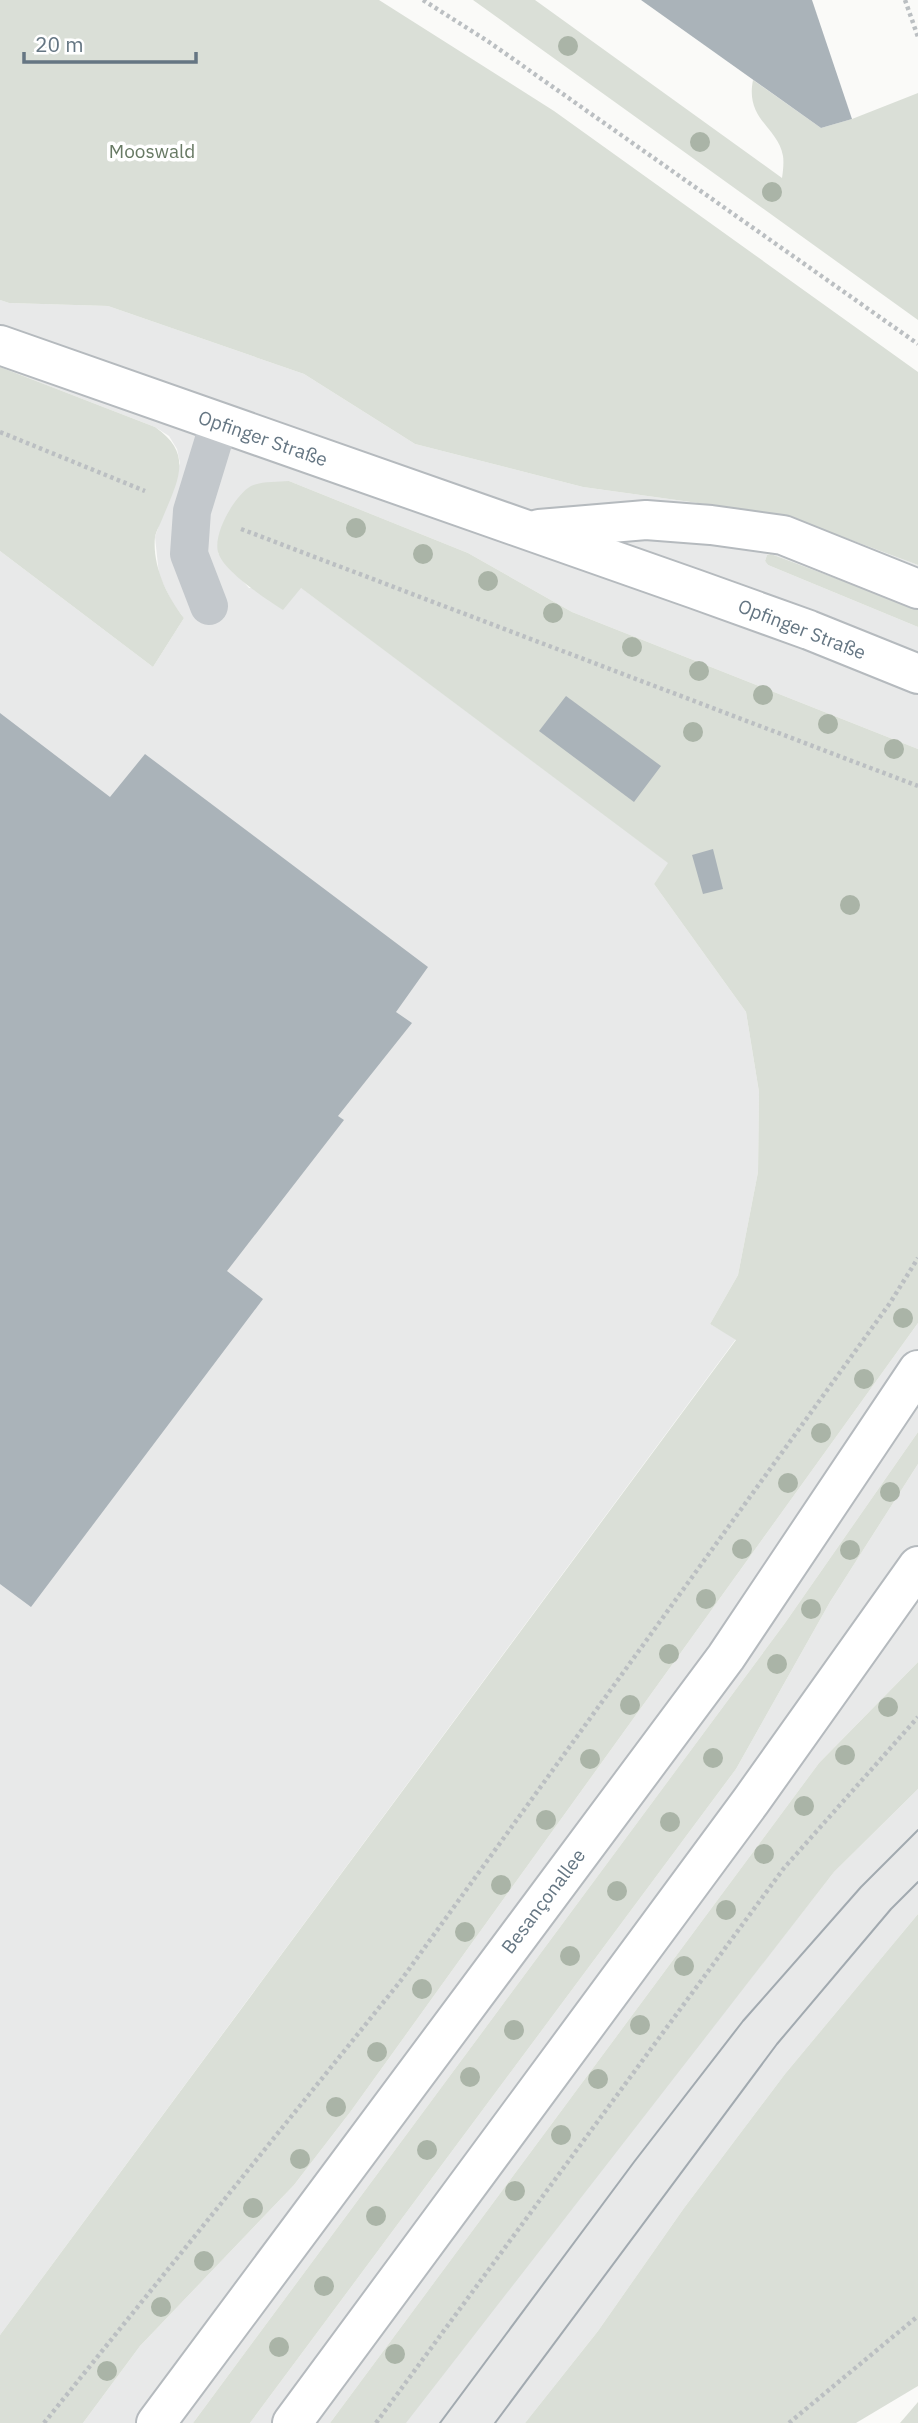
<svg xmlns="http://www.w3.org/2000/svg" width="918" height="2423" font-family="'IBM Plex Sans',sans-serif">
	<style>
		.built { fill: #e8e9e9 }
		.green { fill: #dadfd7 }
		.building { fill: #aab3b9 }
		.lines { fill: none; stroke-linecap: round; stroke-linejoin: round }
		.major-casing { stroke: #b5babe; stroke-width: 42 }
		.path { stroke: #bbbfc2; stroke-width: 4.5; stroke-dasharray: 3.5 3.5; stroke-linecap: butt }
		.minor { stroke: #c3c8cc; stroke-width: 38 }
		.major { stroke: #fff; stroke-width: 38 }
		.tram { stroke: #a2aab0; stroke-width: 2 }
		.tree { fill: #aab4a7 }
		.labels { text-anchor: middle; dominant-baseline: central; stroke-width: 7; stroke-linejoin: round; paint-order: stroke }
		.park-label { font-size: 19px; fill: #687a64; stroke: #fff }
		.street-label { font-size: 19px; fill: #657683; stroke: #fff }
	</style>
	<rect width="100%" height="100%" fill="#fafaf8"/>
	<!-- built -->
	<g class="built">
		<path d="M0 300 9 303 108 306 304 374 415 444 583 487 784 515 918 565V609L771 554 767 555 765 561 768 565 918 627V749L572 612 468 553 289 481 218 553 249 588 300 587 669 863 654 884 746 1012 759 1092 758 1172 738 1275 710 1324 736 1339 0 2335V551L153 667 184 618 173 604 159 575 155 537 180 463 177 449 169 436 155 427 0 367Z"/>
		<path d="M918 1323V1432L785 1623 193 2423H83L140 2346 294 2185 351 2111Z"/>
		<path d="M918 1464V1662L819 1763 330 2423H250L736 1769 830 1602Z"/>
		<path d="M918 1789V1914L785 2074 684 2208 598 2331 525 2423H403L834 1872Z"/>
	</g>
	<!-- green -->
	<g class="green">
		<path d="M0 0H379L554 111 918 372V565L784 515 583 487 415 444 304 374 108 306 9 303 0 300Z"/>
		<path d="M473 0H535L782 178C783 172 784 162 783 156 778 127 745 120 753 80L821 128 852 119 918 93V320Z"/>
		<path d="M0 367 155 427C194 454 178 480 163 517 161 523 156 531 155 537 152 565 167 597 184 618L153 667 0 551Z"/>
		<path d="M289 481 468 553 572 612 918 749V1323L351 2111 294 2185 140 2346 83 2423H0V2335L736 1340 710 1324 738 1275 758 1172 759 1092 746 1012 654 884 668 863 301 588 283 610C266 599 223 571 218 552 213 533 235 495 251 486 262 481 277 482 289 481Z"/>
		<path d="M771 554 918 609V627L768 565 765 561 767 555Z"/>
		<path d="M918 1432V1464L830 1602 736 1769 250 2423H193L785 1623Z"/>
		<path d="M918 1662V1789L834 1872 406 2423H330L819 1763Z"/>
		<path d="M918 1914V2386L856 2423H525L598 2331 684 2208 785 2074Z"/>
		<path d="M918 2402V2423H900Z"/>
	</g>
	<!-- building -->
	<g class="building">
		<path d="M641 0H812L852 119 821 128Z"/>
		<path d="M566 696 661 766 634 802 539 731Z"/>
		<path d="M0 713 110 797 145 754 428 967 396 1012 412 1023 338 1116 344 1120 227 1271 263 1299 31 1607 0 1584Z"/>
		<path d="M713 849 723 889 703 894 692 855Z"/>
	</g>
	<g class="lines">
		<defs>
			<g id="major">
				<path d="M0 345 695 589 809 630 918 674"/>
				<path d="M539 529 646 520 711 525 783 535 918 589"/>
				<path d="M156 2423 726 1657 918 1370"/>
				<path d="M292 2423 751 1801 918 1566"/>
			</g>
		</defs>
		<!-- major casing -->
		<use href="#major" class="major-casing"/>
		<!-- path -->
		<g class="path">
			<path d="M423 0 489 42 918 344"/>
			<path d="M905 0 918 37"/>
			<path d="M0 432 145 491"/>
			<path d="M241 529 918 786"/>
			<path d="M44 2423 399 1983 890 1303 918 1258"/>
			<path d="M376 2423 784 1868 918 1717"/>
			<path d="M789 2423 918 2316"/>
		</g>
		<!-- minor -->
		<path class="minor" d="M209 606 189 554 192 511 219 423"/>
		<!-- major -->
		<use href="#major" class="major"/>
		<!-- tram -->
		<g class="tram">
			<path d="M440 2423 634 2162 743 2021 861 1887 918 1830"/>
			<path d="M495 2423 777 2044 891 1909 918 1882"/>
		</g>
	</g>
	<!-- trees -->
	<g class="tree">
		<circle cx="568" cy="46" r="10"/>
		<circle cx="700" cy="142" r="10"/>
		<circle cx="772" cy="192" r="10"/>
		<circle cx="356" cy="528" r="10"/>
		<circle cx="423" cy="554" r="10"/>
		<circle cx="488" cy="581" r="10"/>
		<circle cx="553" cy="613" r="10"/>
		<circle cx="632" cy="647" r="10"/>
		<circle cx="699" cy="671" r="10"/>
		<circle cx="763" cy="695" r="10"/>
		<circle cx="828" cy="724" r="10"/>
		<circle cx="693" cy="732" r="10"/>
		<circle cx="894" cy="749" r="10"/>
		<circle cx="850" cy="905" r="10"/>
		<circle cx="903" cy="1318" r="10"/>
		<circle cx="864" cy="1379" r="10"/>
		<circle cx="821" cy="1433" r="10"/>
		<circle cx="788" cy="1483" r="10"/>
		<circle cx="890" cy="1492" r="10"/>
		<circle cx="742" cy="1549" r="10"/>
		<circle cx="850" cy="1550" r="10"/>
		<circle cx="706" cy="1599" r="10"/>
		<circle cx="811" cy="1609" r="10"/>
		<circle cx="669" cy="1654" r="10"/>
		<circle cx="777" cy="1664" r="10"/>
		<circle cx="630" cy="1705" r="10"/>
		<circle cx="888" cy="1707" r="10"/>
		<circle cx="845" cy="1755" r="10"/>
		<circle cx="713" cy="1758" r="10"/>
		<circle cx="590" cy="1759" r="10"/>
		<circle cx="804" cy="1806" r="10"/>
		<circle cx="546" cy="1820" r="10"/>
		<circle cx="670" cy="1822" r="10"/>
		<circle cx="764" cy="1854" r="10"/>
		<circle cx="501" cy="1885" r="10"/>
		<circle cx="617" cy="1891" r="10"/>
		<circle cx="726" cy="1910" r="10"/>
		<circle cx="465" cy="1932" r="10"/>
		<circle cx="570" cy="1956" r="10"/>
		<circle cx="684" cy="1966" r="10"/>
		<circle cx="422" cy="1989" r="10"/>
		<circle cx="640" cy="2025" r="10"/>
		<circle cx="514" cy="2030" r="10"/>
		<circle cx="377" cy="2052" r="10"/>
		<circle cx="470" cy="2077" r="10"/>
		<circle cx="598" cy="2079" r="10"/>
		<circle cx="336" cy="2107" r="10"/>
		<circle cx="561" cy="2135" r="10"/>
		<circle cx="427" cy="2150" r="10"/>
		<circle cx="300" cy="2159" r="10"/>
		<circle cx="515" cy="2191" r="10"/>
		<circle cx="253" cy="2208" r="10"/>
		<circle cx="376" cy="2216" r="10"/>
		<circle cx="204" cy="2261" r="10"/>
		<circle cx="324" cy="2286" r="10"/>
		<circle cx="161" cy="2307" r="10"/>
		<circle cx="279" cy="2347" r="10"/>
		<circle cx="395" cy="2354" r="10"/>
		<circle cx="107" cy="2371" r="10"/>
	</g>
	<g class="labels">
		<!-- park labels -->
		<g class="park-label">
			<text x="152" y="151">Mooswald</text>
		</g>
		<!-- street labels -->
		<g class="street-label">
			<text transform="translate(263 438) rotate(19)">Opfinger Straße</text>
			<text transform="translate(802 629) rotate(21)">Opfinger Straße</text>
			<text transform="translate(543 1901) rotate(-53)">Besançonallee</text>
		</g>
	</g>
	<!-- scale -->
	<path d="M24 52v10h172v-10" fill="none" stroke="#657683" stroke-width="3.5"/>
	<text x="35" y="52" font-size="21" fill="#657683" stroke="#ffffff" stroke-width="5" paint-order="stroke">20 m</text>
</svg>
